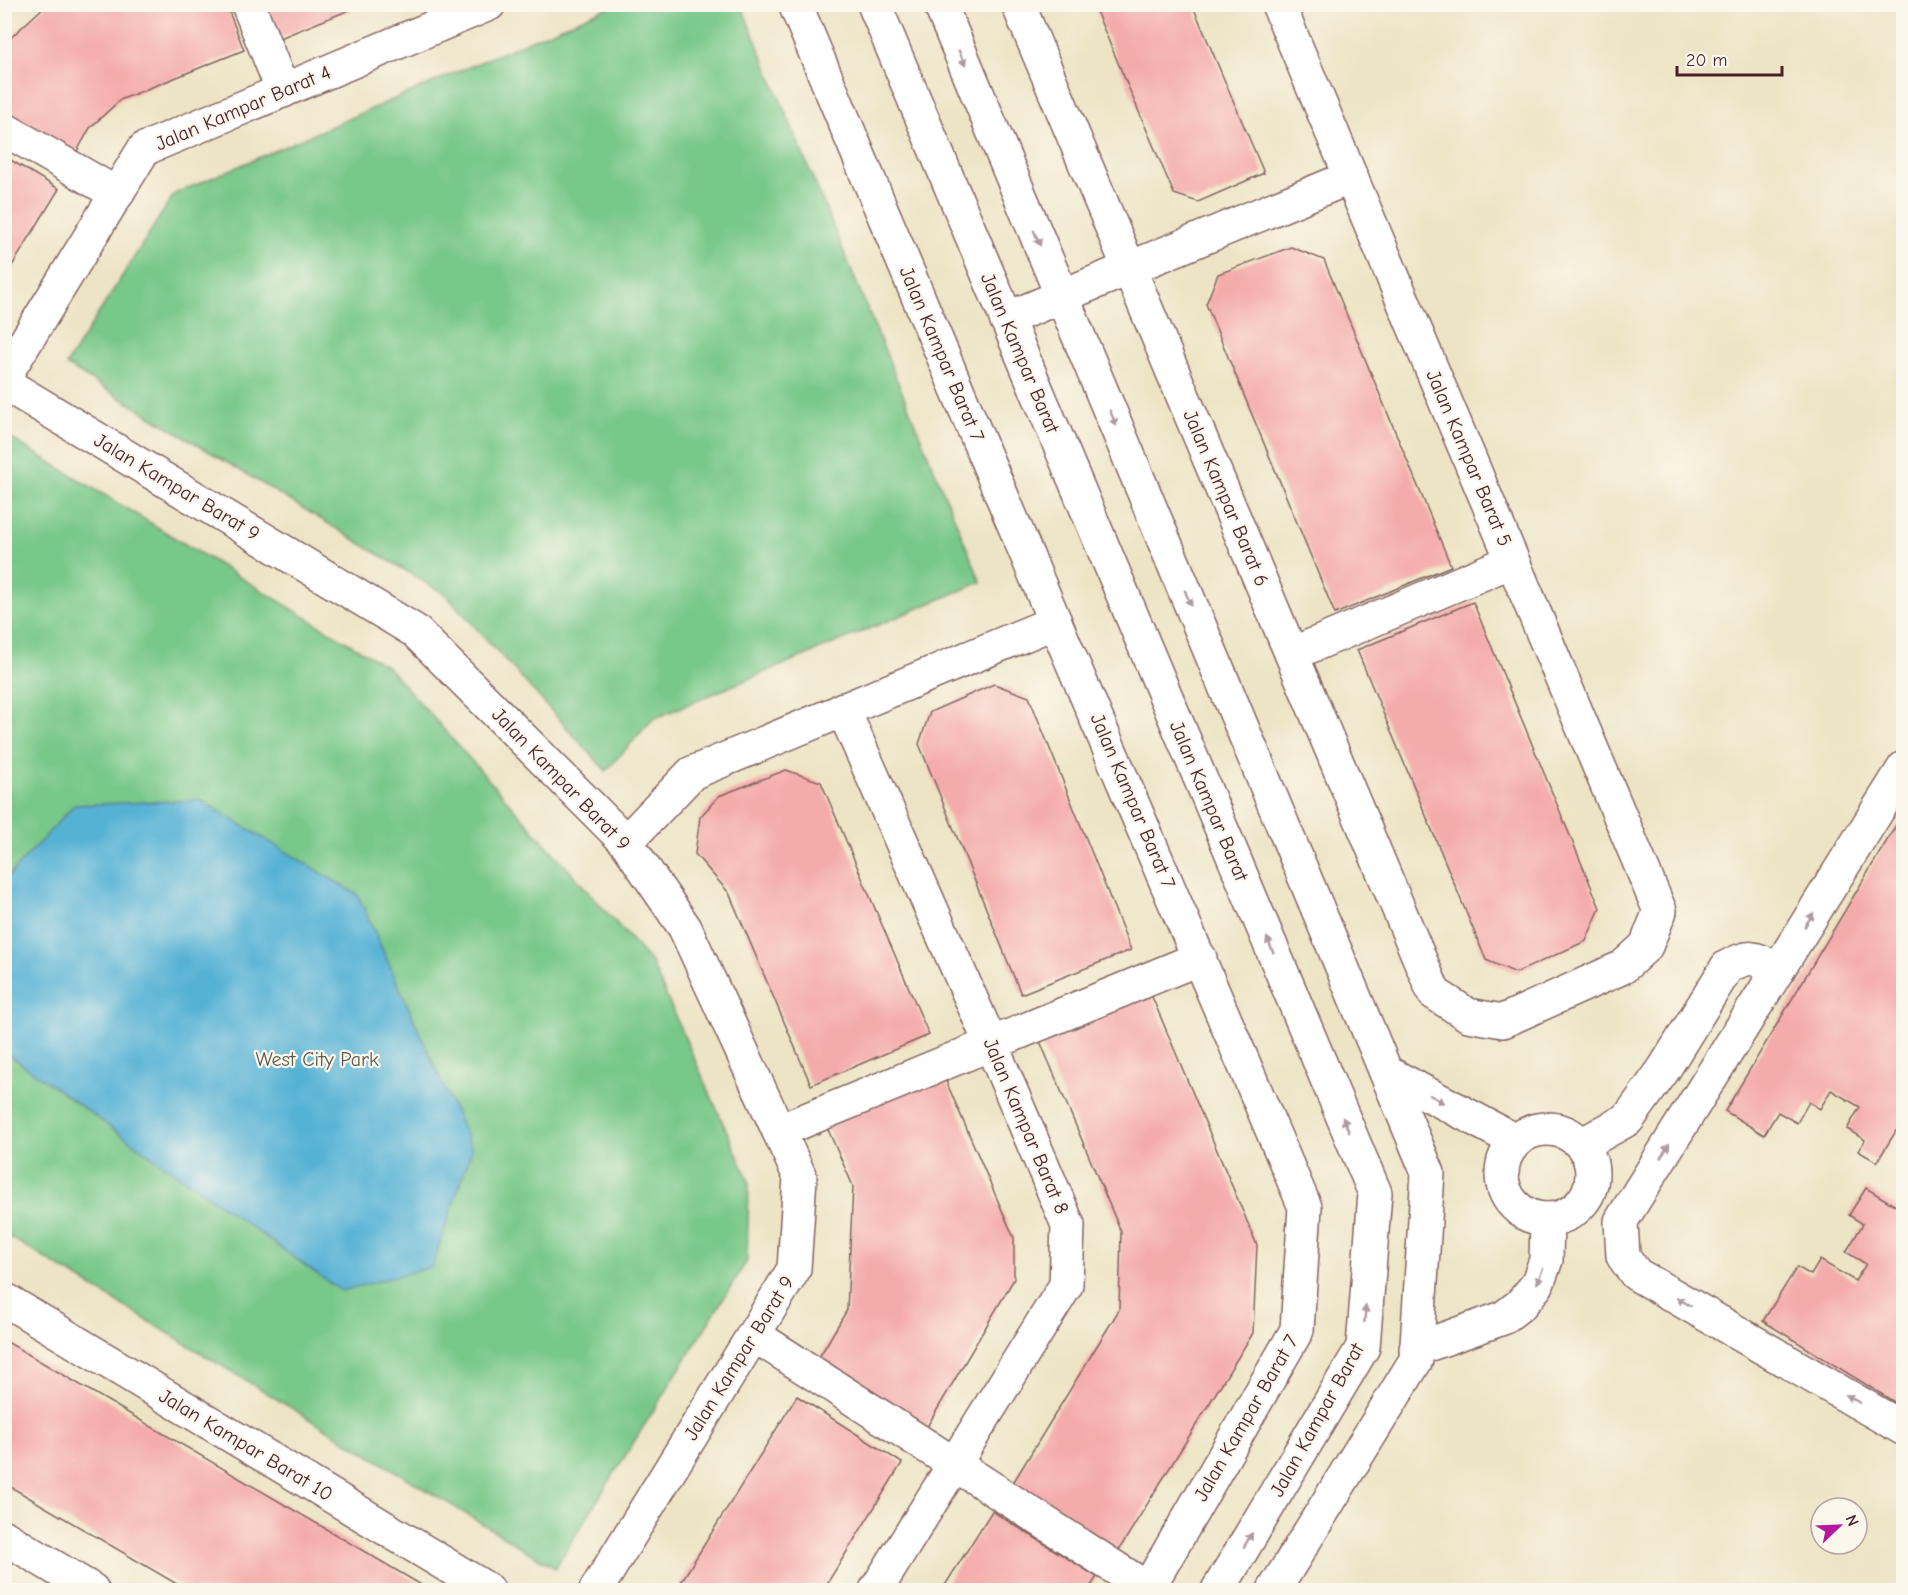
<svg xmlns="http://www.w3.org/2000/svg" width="1908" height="1595" font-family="'Comic Neue',sans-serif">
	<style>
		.green { fill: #78c889; stroke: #61745a; stroke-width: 1.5 }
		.water { fill: #57b2d5; stroke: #506880; stroke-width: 1.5 }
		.building { fill: #f4acaa }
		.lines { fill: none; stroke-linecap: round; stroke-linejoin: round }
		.minor-casing { stroke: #836461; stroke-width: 36 }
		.minor { stroke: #fff; stroke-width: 33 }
		.oneway { fill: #ae9aa0 }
		.labels { text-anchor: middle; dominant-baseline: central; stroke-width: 4.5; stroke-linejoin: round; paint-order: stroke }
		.street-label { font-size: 20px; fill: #4a1f2b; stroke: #fbf7ec }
		.park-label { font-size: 20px; fill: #5a5a4c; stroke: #fbf7ec }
	</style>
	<rect width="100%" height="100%" fill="#fbf7ec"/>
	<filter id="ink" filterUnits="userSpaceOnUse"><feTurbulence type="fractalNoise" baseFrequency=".0167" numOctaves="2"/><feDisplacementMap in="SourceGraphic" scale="12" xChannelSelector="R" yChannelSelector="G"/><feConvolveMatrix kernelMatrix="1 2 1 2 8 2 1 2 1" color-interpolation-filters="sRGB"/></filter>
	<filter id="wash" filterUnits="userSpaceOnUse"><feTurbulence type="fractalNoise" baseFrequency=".008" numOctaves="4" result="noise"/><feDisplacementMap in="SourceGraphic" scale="24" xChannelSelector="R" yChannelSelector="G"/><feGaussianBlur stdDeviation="1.35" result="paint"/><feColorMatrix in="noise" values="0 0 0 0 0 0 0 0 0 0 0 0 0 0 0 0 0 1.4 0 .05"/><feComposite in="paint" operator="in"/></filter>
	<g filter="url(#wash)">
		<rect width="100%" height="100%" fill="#ede4c5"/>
		<!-- green -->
		<g class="green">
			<path d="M615 4 741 5 981 582 653 719 606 771 446 595 66 365 174 194Z"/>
			<path d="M12 439 388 667 651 962 749 1181 747 1261 555 1568 5 1234 4 451Z"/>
		</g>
		<!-- water -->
		<path class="water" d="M200 800 358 895 472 1149 432 1267 341 1291 5 1052V880L74 805Z"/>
		<g id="blocks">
			<!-- building -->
			<g class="building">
				<path d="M47 4H226L244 50 120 100 90 128 76 153 4 111V44Z"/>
				<path d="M266 4H362V5L280 38Z"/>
				<path d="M1093 4H1192L1264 173 1198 202 1174 194Z"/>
				<path d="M4 156 59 189 4 279Z"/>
				<path d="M1291 247 1324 260 1451 566 1335 614 1206 304 1218 274Z"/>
				<path d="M1473 602 1600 908 1586 941 1516 973 1486 960 1357 650Z"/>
				<path d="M994 684 1029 697 1131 950 1021 994 919 744 930 712Z"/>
				<path d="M786 770 821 782 929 1035 811 1085 729 893 695 854 700 817 719 796Z"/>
				<path d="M1904 812V1118L1877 1162 1858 1151 1865 1140 1847 1129 1860 1107 1831 1090 1820 1109 1809 1102 1797 1123 1778 1112 1764 1135 1725 1111Z"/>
				<path d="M1150 992 1257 1245 1253 1333 1117 1553 1011 1486 1119 1310 1121 1232 1039 1039Z"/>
				<path d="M942 1072 1014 1238V1279L924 1432 814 1366 847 1310 853 1186 825 1123Z"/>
				<path d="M1866 1188 1904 1211V1408L1763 1321 1797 1267 1811 1275 1820 1260 1855 1281 1866 1264 1846 1252 1863 1224 1849 1215Z"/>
				<path d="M4 1343H9L430 1590H187L4 1483Z"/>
				<path d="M797 1396 902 1463 823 1590H676Z"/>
				<path d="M992 1511 1097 1577 1088 1590H942Z"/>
			</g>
		</g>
	</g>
	<g filter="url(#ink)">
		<use href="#blocks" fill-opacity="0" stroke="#836461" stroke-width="1.5"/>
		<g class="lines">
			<defs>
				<g id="minor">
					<path d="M248 4 283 91"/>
					<path d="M795 4 1055 622 1305 1207 1297 1330 1147 1590"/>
					<path d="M874 4 1375 1193 1363 1347 1218 1590"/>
					<path d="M940 4 1428 1173 1416 1360 1274 1590"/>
					<path d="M1018 4 1434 993 1468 1015 1503 1021 1623 967 1646 946 1660 911 1278 4"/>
					<path d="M4 129 117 194"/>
					<path d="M1006 319 1351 177"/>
					<path d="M4 377 144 149 489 4"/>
					<path d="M4 383 415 631 626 842 685 928 800 1177 794 1269 596 1590"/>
					<path d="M1292 654 1512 561"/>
					<path d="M843 709 991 1044 1068 1225 1066 1285 876 1590"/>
					<path d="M1904 768 1621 1221 1623 1256 1636 1274 1904 1429"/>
					<path d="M626 842 692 773 1055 622"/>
					<path d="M1386 1072 1516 1141"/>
					<circle cx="1547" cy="1174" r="45"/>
					<path d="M779 1131 1200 958"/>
					<path d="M1583 1146 1585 1143 1628 1119 1664 1069 1727 967C1752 954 1754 957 1778 970"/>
					<path d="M4 1299 488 1590"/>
					<path d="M754 1335 1148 1589"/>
					<path d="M1416 1349 1503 1318 1520 1305 1537 1285 1546 1260 1547 1219"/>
					<path d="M4 1537 92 1590"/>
				</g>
			</defs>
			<!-- minor casing -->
			<use href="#minor" class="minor-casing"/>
			<!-- minor -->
			<use href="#minor" class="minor"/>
		</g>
		<!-- one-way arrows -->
		<defs><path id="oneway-solid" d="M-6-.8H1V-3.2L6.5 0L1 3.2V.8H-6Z" transform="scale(1.5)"/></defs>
		<g class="oneway">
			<use href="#oneway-solid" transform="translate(962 58) rotate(67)"/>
			<use href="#oneway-solid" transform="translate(1037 238) rotate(67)"/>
			<use href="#oneway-solid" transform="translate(1113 418) rotate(67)"/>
			<use href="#oneway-solid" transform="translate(1188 598) rotate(67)"/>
			<use href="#oneway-solid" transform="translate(1809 920) rotate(-58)"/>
			<use href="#oneway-solid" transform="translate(1270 945) rotate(-113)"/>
			<use href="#oneway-solid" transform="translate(1437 1099) rotate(28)"/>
			<use href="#oneway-solid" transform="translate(1346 1125) rotate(-113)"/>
			<use href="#oneway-solid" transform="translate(1665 1151) rotate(-58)"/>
			<use href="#oneway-solid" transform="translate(1540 1276) rotate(111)"/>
			<use href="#oneway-solid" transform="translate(1684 1302) rotate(-150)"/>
			<use href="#oneway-solid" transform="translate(1365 1314) rotate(-86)"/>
			<use href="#oneway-solid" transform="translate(1853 1399) rotate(-150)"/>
			<use href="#oneway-solid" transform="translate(1248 1540) rotate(-59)"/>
		</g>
	</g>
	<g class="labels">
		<!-- street labels -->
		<g class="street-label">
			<text transform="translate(243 108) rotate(-23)">Jalan Kampar Barat 4</text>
			<text transform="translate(1020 353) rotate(67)">Jalan Kampar Barat</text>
			<text transform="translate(942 354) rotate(67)">Jalan Kampar Barat 7</text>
			<text transform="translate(1469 458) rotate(67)">Jalan Kampar Barat 5</text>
			<text transform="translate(177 487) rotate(31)">Jalan Kampar Barat 9</text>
			<text transform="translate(1226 498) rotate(67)">Jalan Kampar Barat 6</text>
			<text transform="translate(561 779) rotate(46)">Jalan Kampar Barat 9</text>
			<text transform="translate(1133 801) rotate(67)">Jalan Kampar Barat 7</text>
			<text transform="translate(1209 801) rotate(67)">Jalan Kampar Barat</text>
			<text transform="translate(1026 1126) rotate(67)">Jalan Kampar Barat 8</text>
			<text transform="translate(739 1358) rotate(-58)">Jalan Kampar Barat 9</text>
			<text transform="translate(1246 1418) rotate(-60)">Jalan Kampar Barat 7</text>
			<text transform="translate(1317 1420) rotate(-61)">Jalan Kampar Barat</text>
			<text transform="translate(246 1445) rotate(31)">Jalan Kampar Barat 10</text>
		</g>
		<!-- park labels -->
		<g class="park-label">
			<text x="317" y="1059">West City Park</text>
		</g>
	</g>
	<!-- margin -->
	<rect width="1908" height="1595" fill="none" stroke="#fbf7ec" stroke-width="24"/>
	<!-- north arrow -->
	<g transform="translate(1839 1526) rotate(67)"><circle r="28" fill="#fbf7ec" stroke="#b4a19f" stroke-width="1.5"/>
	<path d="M0-4.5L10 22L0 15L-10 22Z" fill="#b5179e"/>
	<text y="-9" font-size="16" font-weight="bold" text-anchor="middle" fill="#4a1f2b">N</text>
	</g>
	<!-- scale -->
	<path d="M1677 66v9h105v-9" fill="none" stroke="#4a1f2b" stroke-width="3"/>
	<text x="1686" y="66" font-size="18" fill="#4a1f2b" stroke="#fbf7ec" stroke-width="4.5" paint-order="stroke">20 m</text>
</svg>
